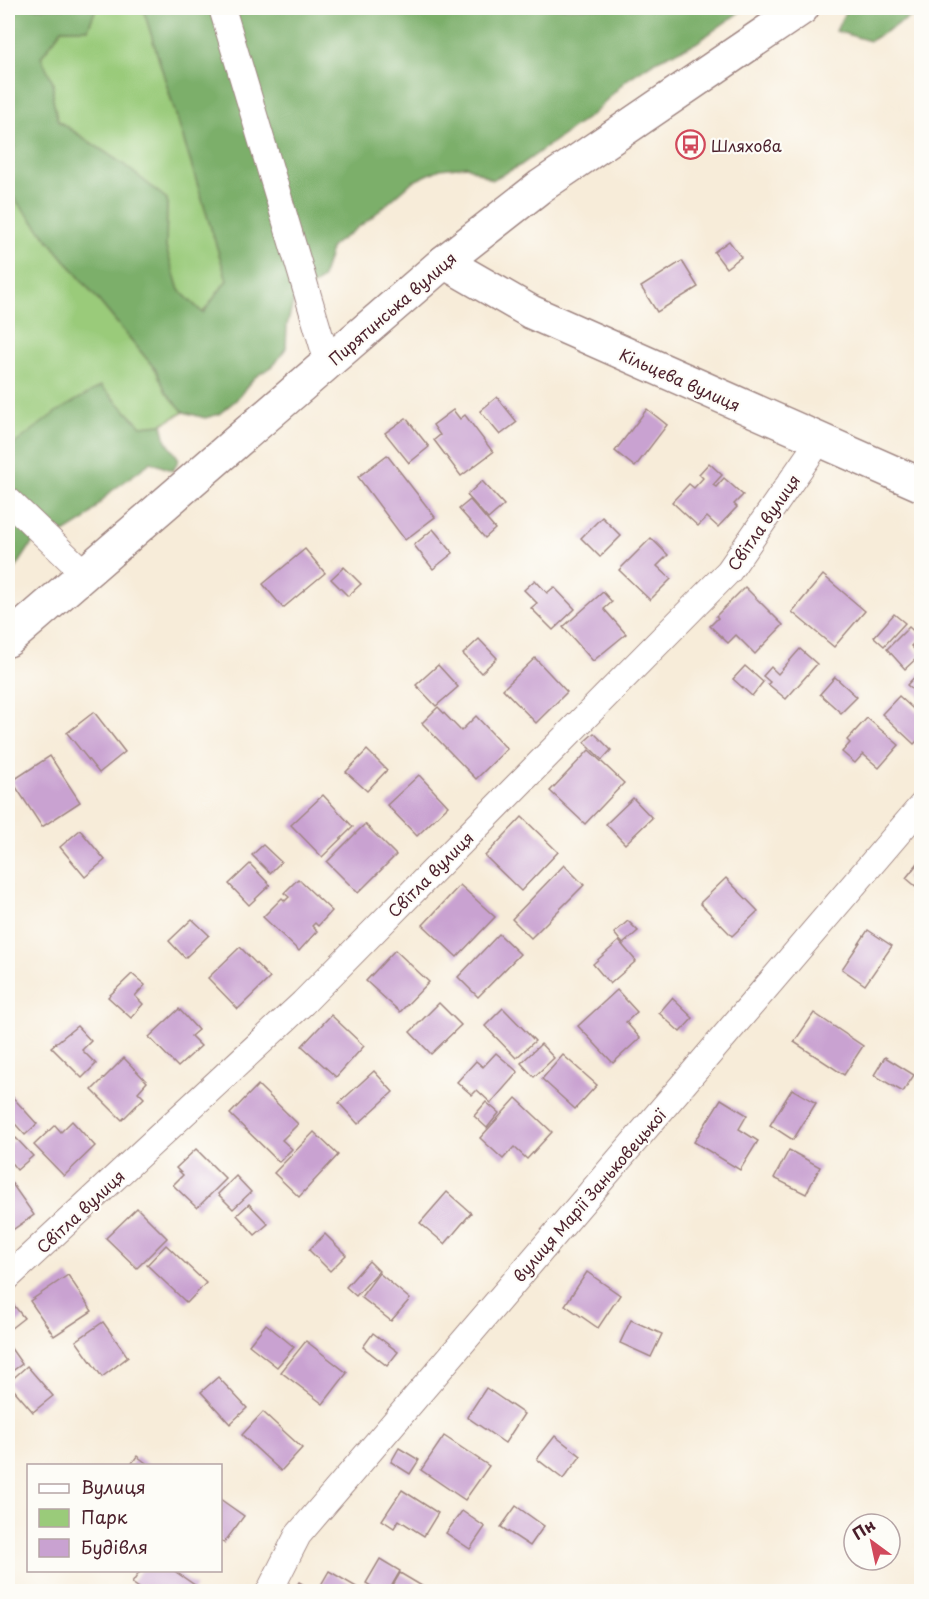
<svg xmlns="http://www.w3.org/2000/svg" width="929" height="1599" font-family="'Playpen Sans',sans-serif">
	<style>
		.green { fill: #9acb7a; stroke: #727552; stroke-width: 1.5 }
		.forest { fill: #7baf6a; stroke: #62674a; stroke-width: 1.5 }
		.building { fill: #c9a2d1 }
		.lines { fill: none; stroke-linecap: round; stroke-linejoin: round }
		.street-casing { stroke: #a08682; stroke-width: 28 }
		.secondary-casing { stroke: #a08682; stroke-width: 36 }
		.street { stroke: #fff; stroke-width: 26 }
		.secondary { stroke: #fff; stroke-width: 33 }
		.labels { text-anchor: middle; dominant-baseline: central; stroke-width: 4.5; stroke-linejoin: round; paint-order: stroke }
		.poi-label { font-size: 16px; fill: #4a1f2b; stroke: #fdfcf7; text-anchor: start }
		.street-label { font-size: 16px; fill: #4a1f2b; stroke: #fdfcf7 }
	</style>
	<rect width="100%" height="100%" fill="#fdfcf7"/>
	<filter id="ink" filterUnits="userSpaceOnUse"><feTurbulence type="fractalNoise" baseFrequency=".0167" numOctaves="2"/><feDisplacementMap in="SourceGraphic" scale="12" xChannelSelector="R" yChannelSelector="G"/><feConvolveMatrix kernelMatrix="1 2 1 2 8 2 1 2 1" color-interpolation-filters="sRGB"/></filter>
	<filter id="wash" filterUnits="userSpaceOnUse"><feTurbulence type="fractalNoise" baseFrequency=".008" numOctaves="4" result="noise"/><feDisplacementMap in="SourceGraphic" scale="24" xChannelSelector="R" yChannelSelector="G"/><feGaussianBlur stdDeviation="1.35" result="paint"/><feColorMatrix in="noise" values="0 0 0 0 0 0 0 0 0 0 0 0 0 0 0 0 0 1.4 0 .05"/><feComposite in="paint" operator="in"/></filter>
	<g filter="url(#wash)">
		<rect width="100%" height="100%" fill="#f7ecd9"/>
		<!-- green -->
		<g class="green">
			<path d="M96 8H143L227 280 203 313 179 291 166 248 167 199 123 164 58 121 53 100V82L41 57 62 29H88Z"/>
			<path d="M8 191 156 370 166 392 184 412 162 424 141 426 101 386 8 449Z"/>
		</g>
		<!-- forest -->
		<g class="forest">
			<path d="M16 8H96L88 29H62L41 57 53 82V100L58 121 123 164 167 199 166 248 179 290 203 313 227 280 143 8H742L741 11 696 43 655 61 626 80 594 113 521 165 492 180 467 166 440 169 412 182 371 218 332 246 322 279 294 300 287 325 286 348 275 364 254 378 236 400 219 414 205 418 184 412 166 392 156 370 8 191V163L15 146 8 143V24Z"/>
			<path d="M847 8H921L922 10 870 41 836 31Z"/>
			<path d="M101 386 141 426 162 424 166 441 179 459 173 471 151 462 109 493 85 520 64 533C42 521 24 506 8 487V449L56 412Z"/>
			<path d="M8 508 33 542 16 568 8 575Z"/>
		</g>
		<g id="blocks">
			<!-- building -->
			<g class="building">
				<path d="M729 241 741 257 726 268 714 252Z"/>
				<path d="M682 261 698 287 657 312 641 287Z"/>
				<path d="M497 397 517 422 500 435 480 411Z"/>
				<path d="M647 409 667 425 635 467 615 451Z"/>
				<path d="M453 410 460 419 465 415 493 452 461 476 434 440 440 435 433 425Z"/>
				<path d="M406 418 429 447 409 463 385 433Z"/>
				<path d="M387 455 435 517 405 540 358 477Z"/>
				<path d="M709 463 722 475 713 485 716 487 724 478 743 495 734 504 737 507 718 527 707 517 698 526 672 502 689 484 694 488 703 478 699 474Z"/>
				<path d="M482 481 504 505 488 519 467 495Z"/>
				<path d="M470 500 495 529 485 538 459 509Z"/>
				<path d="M602 517 621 536 600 557 581 538Z"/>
				<path d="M433 529 453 553 433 569 414 545Z"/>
				<path d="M651 538 668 555 657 566 671 579 650 600 619 570Z"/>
				<path d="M305 549 325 573 283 608 263 584Z"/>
				<path d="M344 567 361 584 348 596 331 579Z"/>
				<path d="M823 575 865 611 834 647 792 612Z"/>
				<path d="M535 580 547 593 554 587 575 609 553 630 531 608 537 603 524 590Z"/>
				<path d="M745 587 783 625 755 654 736 635 728 643 710 626 718 618 716 616Z"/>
				<path d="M603 592 612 602 604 609 626 634 593 661 563 627Z"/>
				<path d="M894 614 905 623 884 646 874 637Z"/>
				<path d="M909 627 920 637 911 646 920 655 905 669 887 649Z"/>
				<path d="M479 639 497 658 481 673 463 654Z"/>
				<path d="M800 649 817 664 786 699 768 684 770 682 763 676 771 667 778 674Z"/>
				<path d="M535 658 567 692 536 723 503 689Z"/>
				<path d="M438 665 458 687 436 706 416 685Z"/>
				<path d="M745 666 763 682 752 696 733 679Z"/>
				<path d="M922 669V698L907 685Z"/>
				<path d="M835 677 857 697 841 713 820 694Z"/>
				<path d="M899 696 922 717V736L914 744 882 714Z"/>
				<path d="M438 707 461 731 476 716 507 749 476 779 422 723Z"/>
				<path d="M94 712 125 752 99 773 67 733Z"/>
				<path d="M867 718 899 745 879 768 863 754 855 763 842 752 850 743 847 740Z"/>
				<path d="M594 733 611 750 602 760 584 742Z"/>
				<path d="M367 750 387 770 367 791 346 772Z"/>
				<path d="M589 750 624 783 585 824 550 791Z"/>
				<path d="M50 756 80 802 42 827 12 781Z"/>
				<path d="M419 775 448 806 417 836 387 805Z"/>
				<path d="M323 795 353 827 322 857 291 825Z"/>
				<path d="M633 798 652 818 625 844 606 824Z"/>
				<path d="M522 817 558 852 521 891 485 856Z"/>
				<path d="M365 824 396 855 358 893 327 862Z"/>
				<path d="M80 830 105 860 85 877 60 847Z"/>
				<path d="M263 845 281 862 270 873 252 855Z"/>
				<path d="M922 858V886L919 889 906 878Z"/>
				<path d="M250 864 270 885 249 905 229 884Z"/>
				<path d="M564 865 584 885 531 938 512 919Z"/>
				<path d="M726 878 758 911 732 936 700 903Z"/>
				<path d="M298 879 332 911 318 926 315 923 312 926 317 931 299 951 263 917 282 898 285 901 289 897 284 893Z"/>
				<path d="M460 885 495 917 457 957 423 925Z"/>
				<path d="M192 919 209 935 185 958 169 941Z"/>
				<path d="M628 921 638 931 623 944 614 933Z"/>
				<path d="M868 930 892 946 865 985 842 969Z"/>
				<path d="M499 934 520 954 478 997 458 977Z"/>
				<path d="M619 941 636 961 610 984 593 964Z"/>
				<path d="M240 947 270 978 238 1009 208 978Z"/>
				<path d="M395 950 429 982 400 1012 366 981Z"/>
				<path d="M132 974 145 985 135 996 143 1004 131 1018 108 997Z"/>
				<path d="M617 990 637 1012 626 1022 640 1038 613 1063 578 1026Z"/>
				<path d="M672 998 693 1018 680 1032 659 1013Z"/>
				<path d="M439 1003 461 1025 431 1054 410 1032Z"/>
				<path d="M503 1008 535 1041 516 1058 485 1026Z"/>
				<path d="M179 1009 198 1030 191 1036 201 1046 178 1067 149 1037Z"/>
				<path d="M814 1013 863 1046 844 1075 794 1042Z"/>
				<path d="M331 1015 364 1046 336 1077 302 1046Z"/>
				<path d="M77 1026 91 1041 82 1050 96 1064 82 1078 51 1047Z"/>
				<path d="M541 1044 554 1058 534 1077 521 1063Z"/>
				<path d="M496 1053 518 1072 491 1103 477 1090 472 1095 457 1082 476 1061 483 1067Z"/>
				<path d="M563 1055 597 1085 575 1109 542 1079Z"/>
				<path d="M885 1057 914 1075 903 1092 874 1075Z"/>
				<path d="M124 1058 147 1082 138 1092 144 1098 122 1120 92 1090Z"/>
				<path d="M374 1071 393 1092 358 1124 339 1103Z"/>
				<path d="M258 1085 298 1124 282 1140 292 1149 279 1162 230 1114Z"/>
				<path d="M792 1089 816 1103 793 1140 770 1125Z"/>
				<path d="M8 1092 37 1124 25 1135 8 1116Z"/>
				<path d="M516 1098 552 1132 527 1159 514 1147 503 1159 480 1138Z"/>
				<path d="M721 1099 747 1115 739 1129 758 1141 740 1170 694 1142Z"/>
				<path d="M486 1102 499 1113 487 1128 474 1116Z"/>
				<path d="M72 1121 95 1146 64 1176 34 1145 55 1125 61 1132Z"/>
				<path d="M314 1132 338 1155 299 1197 274 1173Z"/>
				<path d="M16 1138 33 1156 17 1170 8 1159V1146Z"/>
				<path d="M196 1149 226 1179 197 1208 173 1185 183 1175 176 1168Z"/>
				<path d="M789 1150 820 1167 806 1194 774 1178Z"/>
				<path d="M236 1176 251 1192 233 1209 218 1194Z"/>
				<path d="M8 1178 34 1215 8 1233Z"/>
				<path d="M447 1192 471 1213 445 1244 420 1223Z"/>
				<path d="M249 1204 268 1224 255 1235 237 1215Z"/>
				<path d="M137 1208 167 1238 137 1268 106 1238Z"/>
				<path d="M325 1234 346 1255 330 1271 309 1250Z"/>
				<path d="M166 1245 206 1283 187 1303 147 1265Z"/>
				<path d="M369 1261 379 1271 356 1296 346 1287Z"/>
				<path d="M587 1272 620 1295 598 1328 565 1305Z"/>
				<path d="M379 1273 410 1299 391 1321 361 1297Z"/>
				<path d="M68 1275 92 1311 54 1336 30 1301Z"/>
				<path d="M8 1298 24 1318 10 1329 8 1326Z"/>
				<path d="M631 1320 662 1334 651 1357 620 1343Z"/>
				<path d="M103 1322 128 1357 102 1377 76 1341Z"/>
				<path d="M266 1324 294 1347 277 1367 249 1345Z"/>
				<path d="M373 1333 398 1352 387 1366 363 1347Z"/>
				<path d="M306 1341 347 1373 323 1404 281 1372Z"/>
				<path d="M8 1344 22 1364 8 1374Z"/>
				<path d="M27 1366 53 1396 33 1412 8 1383Z"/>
				<path d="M218 1377 247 1408 230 1424 201 1392Z"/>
				<path d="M486 1388 524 1414 505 1443 467 1417Z"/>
				<path d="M263 1412 302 1448 281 1471 242 1435Z"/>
				<path d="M444 1436 489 1466 465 1500 421 1470Z"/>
				<path d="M555 1436 581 1456 563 1479 537 1459Z"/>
				<path d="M399 1448 419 1460 410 1474 391 1462Z"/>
				<path d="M137 1456 150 1466H130Z"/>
				<path d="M402 1490 438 1513 424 1536 399 1520 394 1528 382 1520Z"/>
				<path d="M220 1499 244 1516 224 1543 220 1540Z"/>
				<path d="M516 1506 544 1526 530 1546 501 1527Z"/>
				<path d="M462 1511 485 1527 470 1549 446 1533Z"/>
				<path d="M380 1559 400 1571 388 1592H380L366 1583Z"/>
				<path d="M141 1570H173L196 1586 192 1592H145L132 1583Z"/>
				<path d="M329 1571 365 1592H317Z"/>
				<path d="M400 1573 432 1592H389Z"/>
				<path d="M299 1582 316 1592H293Z"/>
			</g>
		</g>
	</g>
	<g filter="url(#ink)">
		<use href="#blocks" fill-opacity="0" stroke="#a08682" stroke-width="1.5"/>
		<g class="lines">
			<defs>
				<g id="street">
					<path d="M222 8 328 363"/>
					<path d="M8 500 84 573"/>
					<path d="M8 1277 303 1003 729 571 819 441"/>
					<path d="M269 1592 298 1535 922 805"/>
				</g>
				<g id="secondary">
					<path d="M444 262 531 312 922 485"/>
					<path d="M8 640 444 262 541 186 802 8"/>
				</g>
			</defs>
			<!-- street casing -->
			<use href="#street" class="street-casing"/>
			<!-- secondary casing -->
			<use href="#secondary" class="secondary-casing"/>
			<!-- street -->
			<use href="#street" class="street"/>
			<!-- secondary -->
			<use href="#secondary" class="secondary"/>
		</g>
	</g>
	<!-- icons -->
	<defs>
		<symbol id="bus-ring" viewBox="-11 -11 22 22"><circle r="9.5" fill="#fdfcf7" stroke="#d1495b" stroke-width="1.5"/><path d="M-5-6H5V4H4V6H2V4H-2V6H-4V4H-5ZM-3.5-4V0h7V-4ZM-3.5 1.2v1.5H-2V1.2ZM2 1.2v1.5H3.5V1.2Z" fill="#d1495b"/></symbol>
	</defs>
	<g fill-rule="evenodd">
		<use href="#bus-ring" x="674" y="128" width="33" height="33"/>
	</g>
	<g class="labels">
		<!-- poi labels -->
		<g class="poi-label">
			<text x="711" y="145">Шляхова</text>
		</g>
		<!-- street labels -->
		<g class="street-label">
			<text transform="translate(392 308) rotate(-41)">Пирятинська вулиця</text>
			<text transform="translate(680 379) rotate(24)">Кільцева вулиця</text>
			<text transform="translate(763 522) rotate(-55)">Світла вулиця</text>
			<text transform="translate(430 874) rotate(-45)">Світла вулиця</text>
			<text transform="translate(589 1195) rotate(-49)">вулиця Марії Заньковецької</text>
			<text transform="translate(80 1211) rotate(-43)">Світла вулиця</text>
		</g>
	</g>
	<!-- margin -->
	<rect width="929" height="1599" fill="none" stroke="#fdfcf7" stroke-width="30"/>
	<!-- legend -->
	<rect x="27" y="1464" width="195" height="108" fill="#fdfcf7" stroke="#b5a4a5" stroke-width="1.5"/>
	<rect x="39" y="1484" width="30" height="9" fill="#ffffff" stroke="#b5a4a5" stroke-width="1.5"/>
	<text x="81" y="1494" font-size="18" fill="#4a1f2b">Вулиця</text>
	<rect x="39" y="1509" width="30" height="18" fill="#9acb7a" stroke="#b5a4a5" stroke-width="1.5"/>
	<text x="81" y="1524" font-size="18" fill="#4a1f2b">Парк</text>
	<rect x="39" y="1539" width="30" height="18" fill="#c9a2d1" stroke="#b5a4a5" stroke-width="1.5"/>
	<text x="81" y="1554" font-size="18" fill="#4a1f2b">Будівля</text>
	<!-- north arrow -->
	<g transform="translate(872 1542) rotate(327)"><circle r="28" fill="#fdfcf7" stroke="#b5a4a5" stroke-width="1.5"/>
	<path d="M0-4.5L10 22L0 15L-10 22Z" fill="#d1495b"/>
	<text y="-9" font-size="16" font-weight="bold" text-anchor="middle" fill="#4a1f2b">Пн</text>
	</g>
</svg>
